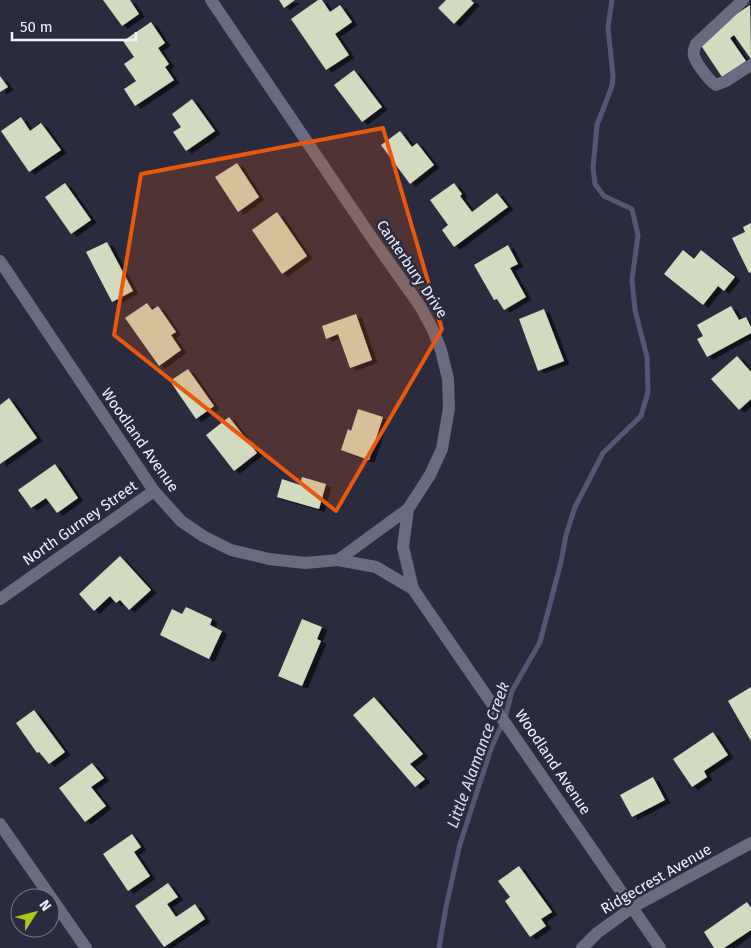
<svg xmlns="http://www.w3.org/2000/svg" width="751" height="948" font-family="'Fira Sans',sans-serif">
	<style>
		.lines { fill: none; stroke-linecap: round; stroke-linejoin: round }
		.stream { stroke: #575475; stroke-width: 5 }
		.building { fill: #d2dabf; filter: url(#shadow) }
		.minor { stroke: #6a6b81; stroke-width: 12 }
		.marked { fill: #e8590c; fill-opacity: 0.2; stroke: #e8590c; stroke-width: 4; stroke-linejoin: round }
		.labels { text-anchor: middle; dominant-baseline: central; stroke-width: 5; stroke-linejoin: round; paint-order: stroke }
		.street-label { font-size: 15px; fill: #f0f1ff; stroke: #2b2b40 }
		.water-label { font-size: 16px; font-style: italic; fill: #dddefd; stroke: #2b2b40 }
	</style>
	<defs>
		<filter id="shadow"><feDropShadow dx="5.5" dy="3" stdDeviation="0" flood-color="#0009"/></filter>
	</defs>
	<rect width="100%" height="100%" fill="#2b2b40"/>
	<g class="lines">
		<!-- stream -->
		<path class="stream" d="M439 948 446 907 460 844 492 746 505 718 512 691 540 642 561 562 566 535 575 507 603 453 641 416 648 392 647 357 635 310 632 280 638 235 632 209 604 196 595 184 593 168 597 125 612 86 613 76 608 27 612 0"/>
	</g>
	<!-- building -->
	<g class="building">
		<path d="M103 0H130L139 14 122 26Z"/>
		<path d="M279 0H295L284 8Z"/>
		<path d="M318 0H322L330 12 340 5 352 22 335 34 349 55 326 70 291 19Z"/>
		<path d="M446 0H471L474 3 454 24 438 8Z"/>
		<path d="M750 5 751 59 734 35 730 38 746 61 722 77 700 44 726 21Z"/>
		<path d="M151 22 165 43 158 48 169 64 165 67 174 80 135 106 124 89 136 81 124 64 134 57 123 41Z"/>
		<path d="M354 70 382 107 362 122 334 85Z"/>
		<path d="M0 76 8 87 0 92Z"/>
		<path d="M192 99 215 131 186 151 173 132 181 127 172 114Z"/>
		<path d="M21 117 30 131 41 123 61 150 29 172 1 131Z"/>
		<path d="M400 131 412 147 417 143 434 165 410 184 381 145Z"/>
		<path d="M237 163 259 197 238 212 215 177Z"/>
		<path d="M65 183 91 220 71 234 45 197Z"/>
		<path d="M454 183 462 194 460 196 472 212 497 193 508 207 454 247 442 230 448 225 430 200Z"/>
		<path d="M277 212 307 256 282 274 252 230Z"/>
		<path d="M751 223V272L749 273 732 238 745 232 743 227Z"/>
		<path d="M107 242 133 291 112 302 86 252Z"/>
		<path d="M508 245 518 264 510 268 526 297 504 310 497 299 494 300 474 265Z"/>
		<path d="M683 250 694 259 701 250 735 277 724 291 718 286 703 305 664 274Z"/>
		<path d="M147 303 152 310 158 306 176 332 171 335 181 350 159 366 125 318Z"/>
		<path d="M731 306 739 320 746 317 751 327V333L707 357 697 339 703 336 697 325Z"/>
		<path d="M544 309 564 361 538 371 519 319Z"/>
		<path d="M356 314 372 360 350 368 338 334 326 339 322 326Z"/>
		<path d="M737 356 751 372V399L739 410 711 379Z"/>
		<path d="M188 369 214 406 196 419 170 381Z"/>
		<path d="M9 398 37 438 0 464V405Z"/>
		<path d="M358 409 383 417 369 460 341 450 348 429 351 431Z"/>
		<path d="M229 417 257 453 234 471 206 435Z"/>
		<path d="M55 464 78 498 57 513 46 498 31 508 18 490Z"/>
		<path d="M302 477 326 484 319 509 277 497 282 479 300 485Z"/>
		<path d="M120 556 151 590 129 610 120 600 116 603 110 596 94 611 79 594Z"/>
		<path d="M186 607 212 619 210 625 222 631 209 659 160 635 172 609 182 614Z"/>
		<path d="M302 619 322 627 317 639 321 641 302 686 278 676Z"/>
		<path d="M751 687V741L728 701Z"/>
		<path d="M374 697 423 754 410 764 425 779 415 787 353 715Z"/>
		<path d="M34 710 65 752 49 764 39 752 37 753 16 723Z"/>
		<path d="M713 732 728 755 704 771 707 777 692 787 673 759Z"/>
		<path d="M92 763 104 778 91 787 106 806 85 822 59 788Z"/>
		<path d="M653 777 665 800 632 817 620 795Z"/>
		<path d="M132 834 141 847 134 852 150 876 128 891 103 854Z"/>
		<path d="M519 866 552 912 541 919 546 926 530 937 505 901 510 897 498 881Z"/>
		<path d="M168 883 178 897 167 904 176 917 195 904 205 919 164 947 135 906Z"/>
		<path d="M747 902 751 908V930L724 948H714L704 932Z"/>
	</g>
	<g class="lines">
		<!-- minor -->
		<g class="minor">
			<path d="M211 0 374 241 420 306 433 330 441 350 448 379 449 408 442 449 430 475 408 509 403 547 413 589"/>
			<path d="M743 0 696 44C694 48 693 51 694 56 696 63 710 82 716 85L726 81 751 65"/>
			<path d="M0 261 154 491 181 521 203 536 231 550 269 559 305 563 338 560 376 567 413 589 660 948"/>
			<path d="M338 560 408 509"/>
			<path d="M0 599 154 491"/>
			<path d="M0 824 86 948"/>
			<path d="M582 948 597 933 633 907 751 843"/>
		</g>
	</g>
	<!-- marked area -->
	<path class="marked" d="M383 128 442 329 336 511 114 335 141 174Z"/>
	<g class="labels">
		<!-- street labels -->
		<g class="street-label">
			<text transform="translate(412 269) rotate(56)">Canterbury Drive</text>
			<text transform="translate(140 440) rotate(55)">Woodland Avenue</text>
			<text transform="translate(80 523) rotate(-35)">North Gurney Street</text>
			<text transform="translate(553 762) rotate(56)">Woodland Avenue</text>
			<text transform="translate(656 879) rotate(-30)">Ridgecrest Avenue</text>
		</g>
		<!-- water labels -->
		<g class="water-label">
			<text transform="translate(478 755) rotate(-70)">Little Alamance Creek</text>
		</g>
	</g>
	<!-- north arrow -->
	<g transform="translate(35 913) rotate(54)"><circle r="24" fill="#2b2b40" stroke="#7a7a8c"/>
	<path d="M0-4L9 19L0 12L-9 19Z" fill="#aac718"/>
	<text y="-8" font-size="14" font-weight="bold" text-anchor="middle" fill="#f0f1ff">N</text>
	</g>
	<!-- scale -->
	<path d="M12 32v8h124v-8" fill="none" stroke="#f0f1ff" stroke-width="2.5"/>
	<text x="20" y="32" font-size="15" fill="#f0f1ff" stroke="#2b2b40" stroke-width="4" paint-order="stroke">50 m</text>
</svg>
